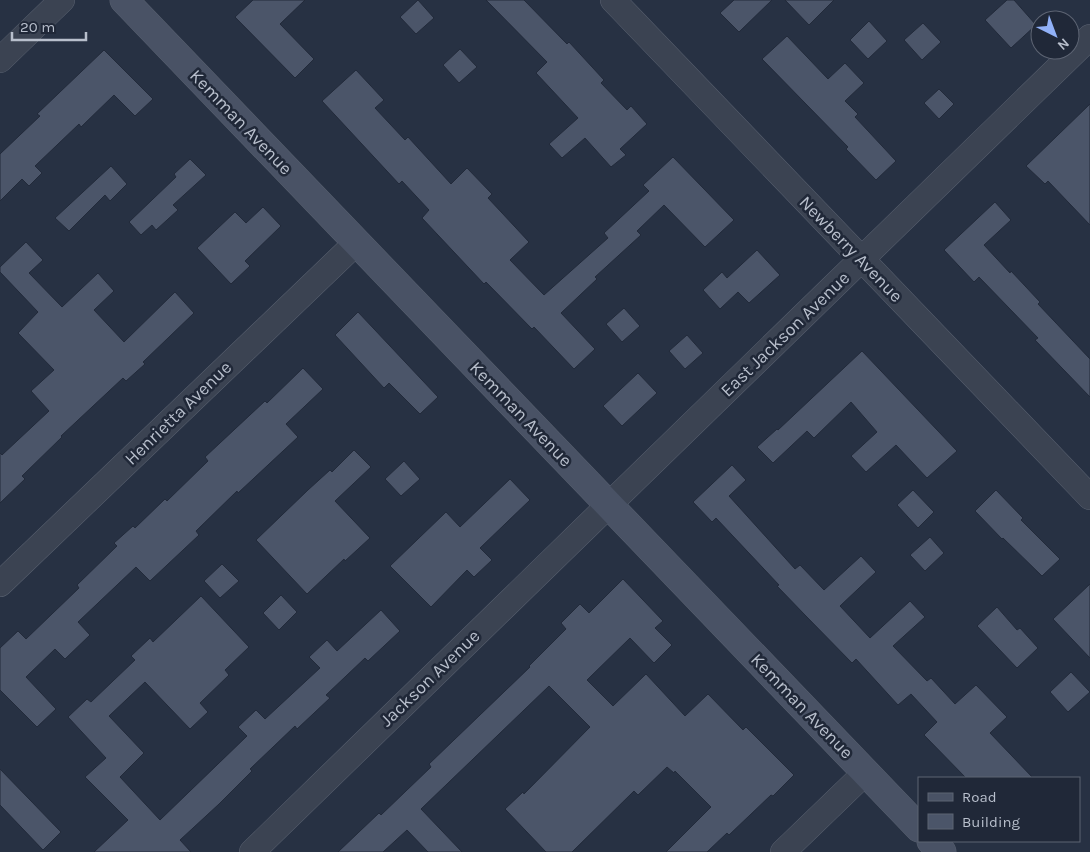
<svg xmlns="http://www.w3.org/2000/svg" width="1090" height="852" font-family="Karla,sans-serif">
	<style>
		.building { fill: #4b5569; stroke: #222a3a }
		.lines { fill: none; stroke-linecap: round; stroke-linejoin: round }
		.street-casing { stroke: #596170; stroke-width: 26 }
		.secondary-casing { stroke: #596170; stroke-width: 29 }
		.street { stroke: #3b4352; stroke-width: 25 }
		.secondary { stroke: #495265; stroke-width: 28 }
		.labels { text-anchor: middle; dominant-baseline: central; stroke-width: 5; stroke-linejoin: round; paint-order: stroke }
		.street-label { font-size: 18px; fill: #b8bfcc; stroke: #202838 }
	</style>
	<rect width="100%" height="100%" fill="#273143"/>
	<!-- building -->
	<g class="building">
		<path d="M253 0H305L280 24 314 59 295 78 235 17Z"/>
		<path d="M418 0 434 18 416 34 400 17Z"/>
		<path d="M486 0H524L567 44 569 42 604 80 601 83 627 110 631 106 647 124 620 149 626 155 611 167 585 138 562 158 549 144 578 118 536 73 547 62Z"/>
		<path d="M734 0H772L739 32 720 13Z"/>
		<path d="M785 0H834L809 25Z"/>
		<path d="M1007 0H1014L1036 25 1011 48 985 20Z"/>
		<path d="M869 21 887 41 868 59 850 40Z"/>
		<path d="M923 23 941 42 922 60 904 40Z"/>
		<path d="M787 36 828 79 845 63 864 83 845 101 858 114 855 117 896 161 876 180 846 149 848 147 762 59Z"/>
		<path d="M460 49 477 67 459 83 443 65Z"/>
		<path d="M104 50 153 99 135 116 114 95 81 127 79 124 35 166 42 173 29 186 22 179 0 201V154L40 116 37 114Z"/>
		<path d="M356 70 384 100 375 108 405 140 408 137 451 184 467 168 492 194 488 198 529 242 510 260 544 295 608 238 604 233 649 191 643 185 673 157 734 220 705 247 664 205 637 231 641 235 595 277 597 279 561 313 595 349 574 369 534 327 532 329 486 282 484 284 422 218 429 210 402 181 399 184 322 101Z"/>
		<path d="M939 89 954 104 939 119 924 103Z"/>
		<path d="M1090 104V225L1048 181 1045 184 1026 166Z"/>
		<path d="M190 159 206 175 173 205 178 210 156 230 152 225 141 235 129 222 176 177 174 174Z"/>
		<path d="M111 166 127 184 110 201 105 195 69 231 55 218Z"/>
		<path d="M995 202 1011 220 984 245 1010 273 1011 271 1040 302 1038 304 1090 359V397L1035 340 1038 338 979 277 974 282 944 250Z"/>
		<path d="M263 207 281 226 245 261 250 266 231 284 197 248 235 212 246 223Z"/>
		<path d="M26 242 43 260 29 273 62 307 98 273 114 291 94 310 124 342 175 292 194 313 143 362 145 364 126 381 123 378 61 436 62 437 22 476 25 479 0 503V453L2 455 49 411 31 391 54 370 18 333 38 312 0 272V267Z"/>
		<path d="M757 250 780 275 749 303 738 292 720 309 703 290 722 272 727 278Z"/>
		<path d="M624 308 640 326 622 342 606 324Z"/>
		<path d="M358 312 438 397 420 414 389 383 384 388 335 335Z"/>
		<path d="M687 335 703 353 685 369 669 351Z"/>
		<path d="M862 351 957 451 927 478 896 445 866 472 851 456 877 432 851 402 814 438 807 431 773 463 757 447 777 429 778 430Z"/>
		<path d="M303 368 323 389 286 424 298 437 238 493 237 491 196 531 199 535 150 581 136 567 78 622 90 635 65 659 55 649 26 677 56 709 37 727 0 690V648L18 631 26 639 79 588 77 585 117 546 114 543 133 526 135 528 165 499 167 501 208 461 205 457 265 401 267 403Z"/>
		<path d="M638 373 657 393 622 426 603 406Z"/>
		<path d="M354 450 371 467 335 501 370 538 345 561 344 559 307 594 256 540 308 490 330 470 332 472Z"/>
		<path d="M404 461 420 479 401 496 385 479Z"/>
		<path d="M732 465 746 480 729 496 795 569 800 565 824 590 861 556 876 572 840 606 870 638 910 601 925 617 893 646 927 681 931 678 955 704 976 685 1007 717 990 733 1033 778H966L924 735 937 722 911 694 898 705 856 659 852 663 805 615 777 586 779 585 716 518 712 522 693 502Z"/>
		<path d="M510 479 530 500 480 548 492 560 474 577 467 570 431 607 390 566 446 512 460 527Z"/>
		<path d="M913 490 934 512 918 528 897 505Z"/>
		<path d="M996 490 1023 518 1021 520 1060 559 1042 576 1003 538 1002 539 975 511Z"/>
		<path d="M930 537 944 553 925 571 910 555Z"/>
		<path d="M222 564 239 581 220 598 204 581Z"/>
		<path d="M623 579 663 621 655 628 672 645 654 663 630 638 587 680 613 706 646 674 685 716 708 694 743 730 746 727 794 775 773 796 771 795 729 835 727 833 707 852H666L711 807 675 771 674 773 667 767 638 795 634 791 572 852H546L505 809 523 792 524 794 590 727 549 686 421 809 462 852H428L407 830 383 852H338L379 813 381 815 431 767 429 764 530 667 529 666 566 629 561 623 580 604 589 613Z"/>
		<path d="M1090 584V658L1053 619Z"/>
		<path d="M281 595 297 612 279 630 263 613Z"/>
		<path d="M201 596 249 647 225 670 229 675 200 703 208 712 190 729 145 682 109 716 144 753 120 777 160 820 247 736 238 727 256 710 265 719 320 668 309 657 327 640 337 651 381 610 400 631 368 661 365 658 326 695 330 698 297 729 295 726 250 769 252 771 219 804 180 840 191 852H94L128 820 85 777 106 758 68 717 87 699 91 702 135 660 131 656 150 638 153 642Z"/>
		<path d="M997 607 1017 630 1020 628 1038 648 1017 668 977 626Z"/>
		<path d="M1071 672 1090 692 1068 712 1050 692Z"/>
		<path d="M0 769 61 832 43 850 0 805Z"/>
	</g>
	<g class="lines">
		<defs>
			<g id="street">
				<path d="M613 0 1090 497"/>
				<path d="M0 60 62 0"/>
				<path d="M0 584 356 243"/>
				<path d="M252 852 1090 37"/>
				<path d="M783 852 866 772"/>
			</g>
			<g id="secondary">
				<path d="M124 0 919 828"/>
				<path d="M931 841 942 852"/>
			</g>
		</defs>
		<!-- street casing -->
		<use href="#street" class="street-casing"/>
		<!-- secondary casing -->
		<use href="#secondary" class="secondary-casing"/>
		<!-- street -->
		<use href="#street" class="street"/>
		<!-- secondary -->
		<use href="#secondary" class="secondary"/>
	</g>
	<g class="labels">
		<!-- street labels -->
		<g class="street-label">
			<text transform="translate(241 122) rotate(46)">Kemman Avenue</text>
			<text transform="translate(851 249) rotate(46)">Newberry Avenue</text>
			<text transform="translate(785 334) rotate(-44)">East Jackson Avenue</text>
			<text transform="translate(178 413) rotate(-44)">Henrietta Avenue</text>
			<text transform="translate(521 414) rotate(46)">Kemman Avenue</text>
			<text transform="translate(430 678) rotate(-44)">Jackson Avenue</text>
			<text transform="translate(802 706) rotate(46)">Kemman Avenue</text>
		</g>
	</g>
	<!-- legend -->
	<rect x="918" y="777" width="162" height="65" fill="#202838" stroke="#5d6473"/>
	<rect x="928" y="793" width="25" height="8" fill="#495265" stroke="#5d6473"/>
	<text x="962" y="802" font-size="15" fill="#b8bfcc">Road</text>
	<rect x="928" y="814" width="25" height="15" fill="#4b5569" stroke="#5d6473"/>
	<text x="962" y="827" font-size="15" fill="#b8bfcc">Building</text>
	<!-- north arrow -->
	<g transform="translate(1055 35) rotate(138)"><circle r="24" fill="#202838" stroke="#5d6473"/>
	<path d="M0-4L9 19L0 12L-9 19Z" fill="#91b1f8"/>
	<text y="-8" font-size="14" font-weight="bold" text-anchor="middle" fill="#b8bfcc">N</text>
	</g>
	<!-- scale -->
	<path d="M12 32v8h74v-8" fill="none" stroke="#b8bfcc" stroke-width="2.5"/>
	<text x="20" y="32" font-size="15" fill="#b8bfcc" stroke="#202838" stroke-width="4" paint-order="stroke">20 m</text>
</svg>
